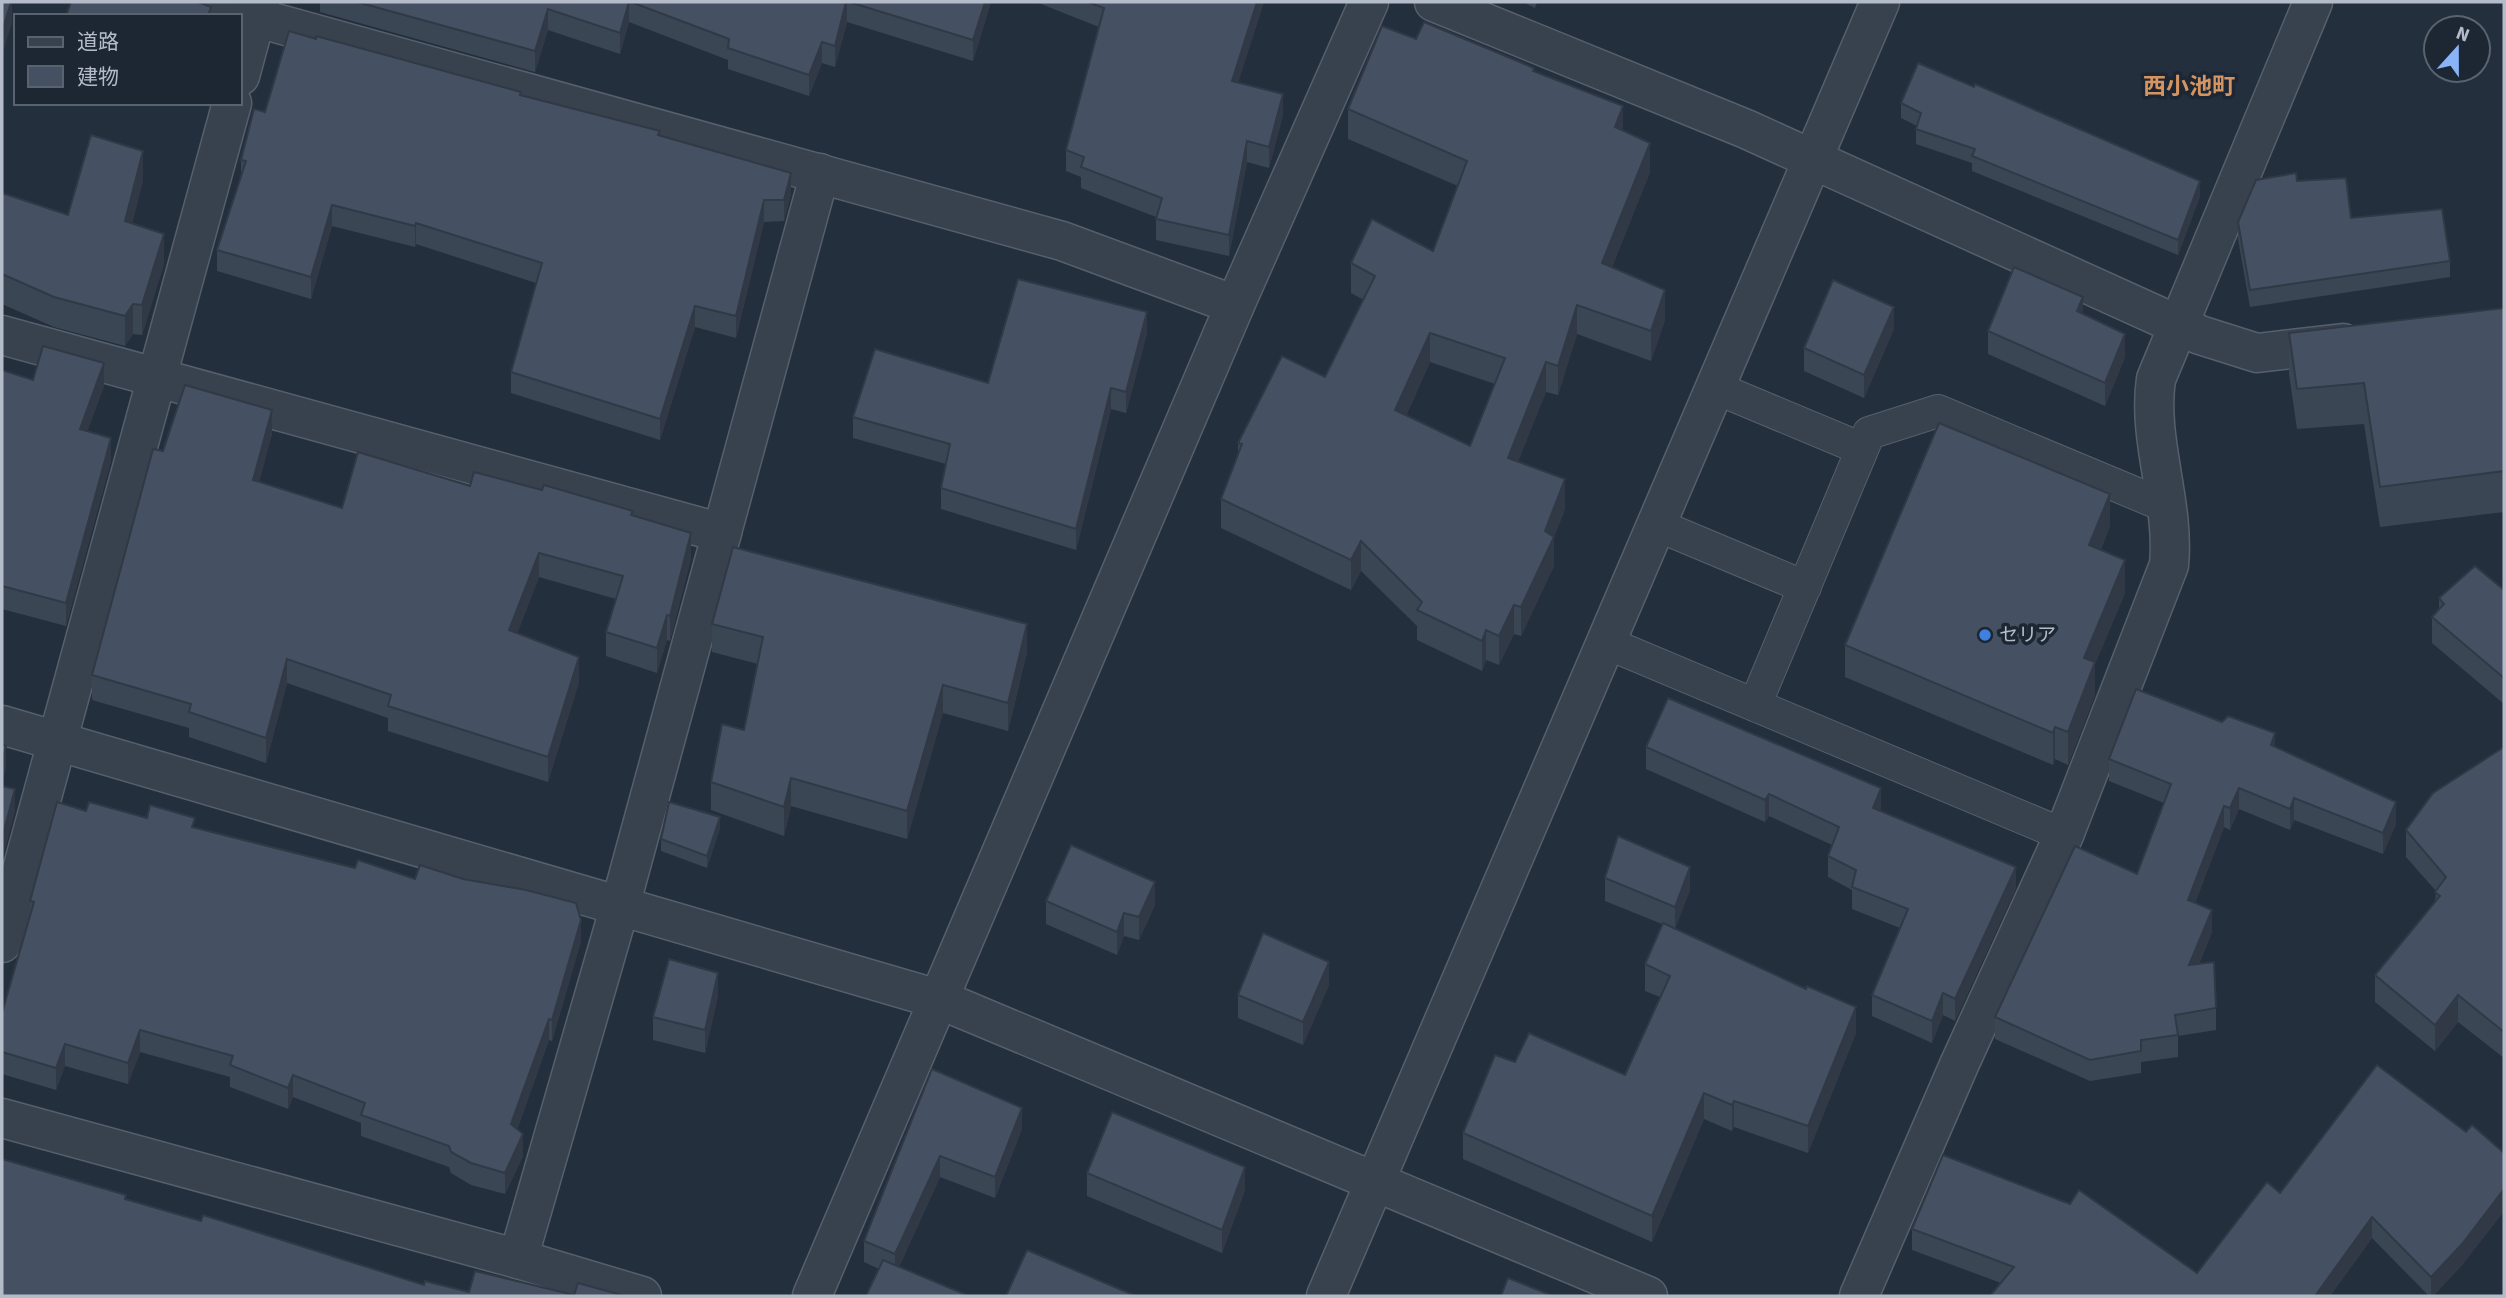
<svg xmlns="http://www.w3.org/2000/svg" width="2506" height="1298" font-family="'Source Sans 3','Noto Sans JP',sans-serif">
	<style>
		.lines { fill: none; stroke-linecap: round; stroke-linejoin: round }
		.service-casing { stroke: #565f6c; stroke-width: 34 }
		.minor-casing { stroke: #565f6c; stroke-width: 41 }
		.tertiary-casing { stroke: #565f6c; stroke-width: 41 }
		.service { stroke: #38414e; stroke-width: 32 }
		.minor { stroke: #38414e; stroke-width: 38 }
		.tertiary { stroke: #38414e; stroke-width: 38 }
		.wall { fill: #3b4654; fill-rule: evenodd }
		.shaded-wall { fill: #303945 }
		.building { fill: #455162; stroke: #303945; stroke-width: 2; fill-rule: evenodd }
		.shop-dot { fill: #3f7fe0; stroke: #1d2633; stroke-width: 2.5 }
		.labels { text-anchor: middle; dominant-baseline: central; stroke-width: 7; stroke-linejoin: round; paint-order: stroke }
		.poi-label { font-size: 19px; fill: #b4bcc9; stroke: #1d2633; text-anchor: start }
		.quarter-label { font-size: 23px; font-weight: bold; fill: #d59563; stroke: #1d2633 }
	</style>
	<rect width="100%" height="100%" fill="#242f3e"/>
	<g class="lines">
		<defs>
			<g id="service">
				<path d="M1716 388 1862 449"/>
				<path d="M1657 525 1805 587"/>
				<path d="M1607 643 2064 835"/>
				<path d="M1755 705 1869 433 1938 411 2168 507"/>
			</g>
			<g id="minor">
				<path d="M200 2 1062 241 1235 305"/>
				<path d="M1434 2 1746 129 2200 335 2257 353 2343 343"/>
				<path d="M240 76 260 2"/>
				<path d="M2 335 722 533"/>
				<path d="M2 725 941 1000 1648 1296"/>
				<path d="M2 943 232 103"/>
				<path d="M2 1118 518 1259 642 1296"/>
				<path d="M518 1259 620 906 820 173"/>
				<path d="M812 1296 1235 305 1369 2"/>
				<path d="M1859 1296 1959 1065 2064 835 2169 565C2175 502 2147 440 2156 379L2313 2"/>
			</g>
			<path id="tertiary" d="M1326 1296 1880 2"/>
		</defs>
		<!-- service casing -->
		<use href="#service" class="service-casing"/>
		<!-- minor casing -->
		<use href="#minor" class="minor-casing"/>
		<!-- tertiary casing -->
		<use href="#tertiary" class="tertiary-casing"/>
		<!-- service -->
		<use href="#service" class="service"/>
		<!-- minor -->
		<use href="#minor" class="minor"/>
		<!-- tertiary -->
		<use href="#tertiary" class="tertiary"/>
	</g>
	<!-- wall -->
	<g class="wall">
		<path d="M320 2H991L973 61 847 22 835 67 822 63 809 96 728 69V60L629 22 620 54 548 30 535 72 320 12Z"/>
		<path d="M1036 2H1264L1238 82 1283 115 1269 168 1247 162 1229 256 1156 240V217L1081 188V177L1066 171V150L1099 27Z"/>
		<path d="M1523 2H1537L1535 8Z"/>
		<path d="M1416 39 1534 72 1623 130 1650 172 1612 267 1665 320 1651 361 1577 334 1558 395 1546 392 1518 461 1565 509 1554 537V566L1521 636 1514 634 1499 665 1486 660 1482 671 1417 640V626L1361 571 1351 590 1221 528V499L1238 454V443L1325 377 1364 300 1351 293V263L1433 251 1458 186 1348 139V109ZM1430 362 1495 384 1470 446 1406 416Z"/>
		<path d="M521 96 660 135 791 194 784 221 764 222 736 338 695 327 660 440 511 393V372L536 283 416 244 415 247 332 226 311 299 217 271V250L241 176V160L265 112Z"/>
		<path d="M1901 103 2200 196 2178 255 1972 171V163L1916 144V129L1917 126 1901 118Z"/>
		<path d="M143 181 132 223 164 264 142 335 133 334 125 346 54 327 2 304V193L68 215Z"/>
		<path d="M2297 181 2351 218 2450 261V277L2250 307 2238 239V222Z"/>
		<path d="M2504 308V512L2380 527 2364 424 2297 429 2289 374V333Z"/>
		<path d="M2083 314 2125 357 2105 406 1988 354V331Z"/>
		<path d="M1894 329 1864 398 1804 371V348Z"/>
		<path d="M1147 333 1126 413 1111 409 1076 550 941 509V488L946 464 853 438V417L988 383Z"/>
		<path d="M2 370 33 380 104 386 87 431 111 461 66 626 2 609Z"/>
		<path d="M272 434 259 482 342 508 470 486 633 516 691 558 670 641 667 640 657 673 606 656V632L616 599 539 577 517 633 579 682 548 782 388 731V718L287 683 266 763 189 737V728L92 700V675L163 451Z"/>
		<path d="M2110 526 2101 549 2125 593 2095 664V695L2068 765 2055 759 2053 765 1845 677V645Z"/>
		<path d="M2504 590V704L2432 643V617L2439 610V598Z"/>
		<path d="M712 624 1027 652 1008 731 943 713 907 839 791 806 784 836 711 810V782L744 730 758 664 712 652Z"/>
		<path d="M1646 747 1881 809 1880 811 2016 888 1955 1021 1943 1015 1932 1043 1872 1016V995L1900 928 1852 909V890L1828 877V856L1832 845 1769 816 1765 822 1646 769Z"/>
		<path d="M2504 747V1058L2458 1022 2435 1051 2375 1002V975L2435 903 2436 891 2406 857V830Z"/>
		<path d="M2275 748 2396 824 2383 854 2294 820 2290 830 2239 809 2230 830 2224 827 2195 903 2212 932 2199 964 2216 1008V1030L2178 1036V1057L2141 1062V1073L2090 1081 1995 1039V1017L2137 874 2164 803 2109 781V759Z"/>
		<path d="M86 811 195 828 581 941 552 1041 549 1040 517 1130 523 1156 505 1194 471 1185 451 1173 449 1167 361 1136V1123L293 1097 288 1109 230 1087V1077L140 1052 128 1084 65 1066 56 1090 2 1074V1013L30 914V901Z"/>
		<path d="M720 828 707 868 661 851V839Z"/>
		<path d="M1605 878 1690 890 1675 928 1856 1033 1808 1153 1734 1127 1732 1131 1704 1119 1652 1242 1463 1159V1133L1515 1062 1625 1075 1660 997 1645 991V964L1662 924 1605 901Z"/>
		<path d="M1046 901 1155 905 1139 940 1124 936 1117 955 1046 924Z"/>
		<path d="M1329 985 1303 1045 1238 1018V995Z"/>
		<path d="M718 996 705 1053 653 1040V1017Z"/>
		<path d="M932 1069 1022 1129 995 1198 940 1177 899 1267 879 1269 864 1262V1241Z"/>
		<path d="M2466 1132 2504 1153V1211L2462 1265 2433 1296H2429L2372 1238 2330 1296 2001 1283 1912 1250V1229L2197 1273 2280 1193Z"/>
		<path d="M1087 1173 1245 1190 1222 1253 1087 1196Z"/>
	</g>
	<!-- shaded-wall -->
	<g class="shaded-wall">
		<path d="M12 2V23L2 55V32Z"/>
		<path d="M629 2V22L620 54V33Z"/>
		<path d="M847 2V22L835 67V46Z"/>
		<path d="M985 2H991L973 61V40Z"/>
		<path d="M1257 2H1264L1232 102V81Z"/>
		<path d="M548 9V30L535 72V51Z"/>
		<path d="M822 42V63L809 96V75Z"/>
		<path d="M1283 94V115L1269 168V147Z"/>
		<path d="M1623 106V136L1615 127Z"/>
		<path d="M1247 141V162L1229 256V235Z"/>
		<path d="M1650 143V172L1602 293V263Z"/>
		<path d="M143 151V181L125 251V221Z"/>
		<path d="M791 173V194L784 221V200Z"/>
		<path d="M2200 181V196L2178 255V240Z"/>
		<path d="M764 200V222L736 338V316Z"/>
		<path d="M332 205V226L311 299V277Z"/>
		<path d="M416 223V244L415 247V226Z"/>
		<path d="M164 234V264L142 335V305Z"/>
		<path d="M1665 290V320L1651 361V331Z"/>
		<path d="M2083 297V320L2077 311Z"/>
		<path d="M133 304V334L125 346V316Z"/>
		<path d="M1577 305V334L1558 395V366Z"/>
		<path d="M695 306V327L660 440V419Z"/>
		<path d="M1894 307V329L1864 398V375Z"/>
		<path d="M1147 312V333L1126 413V392Z"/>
		<path d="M1430 333V362L1395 440V410Z"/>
		<path d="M2125 334V357L2105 406V383Z"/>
		<path d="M1546 362V392L1508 487V458Z"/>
		<path d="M104 363V386L80 452V429Z"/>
		<path d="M1111 388V409L1076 550V529Z"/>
		<path d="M272 410V434L253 505V480Z"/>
		<path d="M111 438V461L66 626V603Z"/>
		<path d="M1565 479V509L1554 537V566L1521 636V607L1545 531Z"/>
		<path d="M2110 494V526L2089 577V545Z"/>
		<path d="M691 533V558L670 641V616Z"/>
		<path d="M1361 541V571L1351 590V560Z"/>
		<path d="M539 553V577L509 655V630Z"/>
		<path d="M2125 560V593L2095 664V695L2068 765V732L2084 658Z"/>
		<path d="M1514 605V634L1499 665V636Z"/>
		<path d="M667 615V640L657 673V648Z"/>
		<path d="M1027 624V652L1008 731V703Z"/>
		<path d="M1486 630V660L1482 671V641Z"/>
		<path d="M579 657V682L548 782V757Z"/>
		<path d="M287 659V683L266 763V738Z"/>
		<path d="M943 685V713L907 839V811Z"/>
		<path d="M2055 727V759L2053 765V733Z"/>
		<path d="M2275 733V755L2271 745Z"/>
		<path d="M6 746V768L2 784V761Z"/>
		<path d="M791 778V806L784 836V807Z"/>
		<path d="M1881 788V809L1873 830V808Z"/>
		<path d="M2239 788V809L2230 830V808Z"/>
		<path d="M15 789V812L2 861V838Z"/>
		<path d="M1769 794V816L1765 822V800Z"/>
		<path d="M2294 798V820L2290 830V809Z"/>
		<path d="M2396 802V824L2383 854V833Z"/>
		<path d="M2224 806V827L2188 922V900Z"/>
		<path d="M720 817V828L707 868V856Z"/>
		<path d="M1690 867V890L1675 930V907Z"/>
		<path d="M2016 867V888L1955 1021V999Z"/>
		<path d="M1155 882V905L1139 940V917Z"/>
		<path d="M2212 910V932L2189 987V965Z"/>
		<path d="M1124 913V936L1117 955V932Z"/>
		<path d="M581 920V941L552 1041V1020Z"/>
		<path d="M1329 962V985L1303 1045V1022Z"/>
		<path d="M718 973V996L705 1053V1030Z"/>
		<path d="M1943 993V1015L1932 1043V1021Z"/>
		<path d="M2458 995V1022L2435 1051V1025Z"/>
		<path d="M1856 1007V1033L1808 1153V1126Z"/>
		<path d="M549 1019V1040L511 1146V1124Z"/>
		<path d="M140 1030V1052L128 1084V1063Z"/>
		<path d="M65 1044V1066L56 1090V1068Z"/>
		<path d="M293 1075V1097L288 1109V1088Z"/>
		<path d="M1704 1093V1119L1652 1242V1216Z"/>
		<path d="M1734 1101V1127L1732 1131V1105Z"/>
		<path d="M1022 1108V1129L995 1198V1177Z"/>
		<path d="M523 1134V1156L505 1194V1173Z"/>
		<path d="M940 1156V1177L895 1276V1254Z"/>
		<path d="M1245 1167V1190L1222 1253V1230Z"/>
		<path d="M2504 1189V1211L2462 1265 2433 1296H2431V1277Z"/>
		<path d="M2372 1217V1238L2330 1296H2315Z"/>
	</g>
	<!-- building -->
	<g class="building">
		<path d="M2 2H11L2 32Z"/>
		<path d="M71 2H198L211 7 208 16H66Z"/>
		<path d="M357 2H629L620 33 548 9 535 51Z"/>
		<path d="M631 2H846L835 46 822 42 809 75 728 48 729 39Z"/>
		<path d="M849 2H985L973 40Z"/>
		<path d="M1088 2H1257L1232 81 1283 94 1269 147 1247 141 1229 235 1156 219 1162 198 1081 167 1084 157 1066 150 1104 8Z"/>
		<path d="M1424 22 1534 68 1533 71 1623 106 1615 127 1650 143 1602 263 1665 290 1651 331 1577 305 1558 366 1546 362 1508 458 1565 479 1545 531 1554 537 1521 607 1514 605 1499 636 1486 630 1482 641 1417 610 1422 602 1361 541 1351 560 1221 499 1242 444 1238 443 1282 356 1325 377 1375 276 1351 263 1372 219 1433 251 1467 161 1348 109 1382 26 1416 39ZM1430 333 1505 358 1470 446 1395 410Z"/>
		<path d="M289 31 316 39V36L521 92 520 95 660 131 658 135 791 173 784 200H764L736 316 695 306 660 419 511 372 542 263 416 223 415 226 332 205 311 277 217 250 246 161 241 160 254 109 265 112Z"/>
		<path d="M1918 63 1974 87 1975 84 2200 181 2178 240 1972 156 1975 149 1916 129 1921 113 1901 103Z"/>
		<path d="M91 135 143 151 125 221 164 234 142 305 133 304 125 316 54 297 2 274V193L68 215Z"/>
		<path d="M2296 173 2297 181 2346 178 2351 218 2442 209 2450 261 2250 290 2238 222 2256 180Z"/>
		<path d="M2014 267 2083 297 2077 311 2125 334 2105 383 1988 331Z"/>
		<path d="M1018 279 1147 312 1126 392 1111 388 1076 529 941 488 950 444 853 417 875 349 988 383Z"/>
		<path d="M1833 280 1894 307 1864 375 1804 348Z"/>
		<path d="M2504 308V471L2380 487 2364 383 2297 389 2289 333Z"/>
		<path d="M43 346 104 363 80 429 111 438 66 603 2 586V370L33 380Z"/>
		<path d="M185 385 272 410 253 480 342 508 358 452 470 486 474 472 542 490 544 485 633 511 631 515 691 533 670 616 667 615 657 648 606 632 623 576 539 553 509 630 579 657 548 757 388 706 391 695 287 659 266 738 189 712 191 704 92 675 153 449 163 451Z"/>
		<path d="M1939 423 2110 494 2089 545 2125 560 2084 658 2095 662 2068 732 2055 727 2053 733 1845 645Z"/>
		<path d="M733 547 1027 624 1008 703 943 685 907 811 791 778 784 807 711 782 722 724 744 730 763 637 712 624Z"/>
		<path d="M2475 566 2504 590V678L2432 617 2444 604 2439 598Z"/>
		<path d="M2136 689 2222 722 2228 716 2275 733 2271 745 2396 802 2383 833 2294 798 2290 809 2239 788 2230 808 2224 806 2188 900 2212 910 2189 965 2214 962 2216 1008 2175 1015 2178 1035 2141 1040V1051L2090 1060 1995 1017 2075 846 2137 874 2171 784 2109 759Z"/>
		<path d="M1668 698 1881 788 1873 808 2016 867 1955 999 1943 993 1932 1021 1872 995 1908 909 1852 887 1856 870 1828 856 1839 827 1769 794 1765 800 1646 747Z"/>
		<path d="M2 744 6 746 2 761Z"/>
		<path d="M2504 747V1032L2458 995 2435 1025 2375 975 2440 896 2435 892 2446 877 2406 830 2433 793Z"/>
		<path d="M2 786 15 789 2 838Z"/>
		<path d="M57 802 86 811 89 802 147 818 150 805 195 818 192 827 355 868 358 860 415 879 420 865 463 879 526 890 576 903 581 920 552 1020 549 1019 511 1124 523 1134 505 1173 471 1163 451 1152 449 1146 361 1115 365 1103 293 1075 288 1088 230 1065 233 1056 140 1030 128 1063 65 1044 56 1068 2 1052V1013L34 902 30 901Z"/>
		<path d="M669 802 720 817 707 856 661 839Z"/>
		<path d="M1618 836 1690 867 1675 907 1605 878Z"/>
		<path d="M1071 845 1155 882 1139 917 1124 913 1117 932 1046 901Z"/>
		<path d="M1663 923 1806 989 1807 986 1856 1007 1808 1126 1734 1101 1732 1105 1704 1093 1652 1216 1463 1133 1495 1055 1515 1062 1529 1033 1625 1075 1670 976 1645 964Z"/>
		<path d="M1263 933 1329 962 1303 1022 1238 995Z"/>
		<path d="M669 959 718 973 705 1030 653 1017Z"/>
		<path d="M2377 1065 2466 1132 2472 1125 2504 1153V1189L2462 1244 2431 1277 2372 1217 2315 1296H1990L2014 1267 1912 1229 1943 1155 2070 1204 2079 1190 2197 1273 2267 1182 2280 1193Z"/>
		<path d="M932 1069 1022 1108 995 1177 940 1156 895 1254 864 1241Z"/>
		<path d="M1112 1112 1245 1167 1222 1230 1087 1173Z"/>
		<path d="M2 1159 126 1195 125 1199 201 1221 203 1215 424 1285 425 1281 469 1292 475 1271 574 1295 578 1283 625 1296H2Z"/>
		<path d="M1027 1250 1136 1296H1006Z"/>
		<path d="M883 1260 969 1296H866Z"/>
		<path d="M1508 1278 1553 1296H1501Z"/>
	</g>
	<!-- markers -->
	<circle class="shop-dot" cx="1985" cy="635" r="7"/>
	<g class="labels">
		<!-- poi labels -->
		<g class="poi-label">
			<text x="1999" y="635">セリア</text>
		</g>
		<!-- quarter labels -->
		<g class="quarter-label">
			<text x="2189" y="86">西小池町</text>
		</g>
	</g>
	<!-- border -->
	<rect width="2506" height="1298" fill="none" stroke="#b4bcc9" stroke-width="7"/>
	<!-- legend -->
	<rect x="14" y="14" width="228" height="91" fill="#1d2633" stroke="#59626f" stroke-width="2"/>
	<rect x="28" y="37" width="35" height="10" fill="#38414e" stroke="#59626f" stroke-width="2"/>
	<text x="77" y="49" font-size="21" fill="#b4bcc9">道路</text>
	<rect x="28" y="66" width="35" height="21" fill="#455162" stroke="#59626f" stroke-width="2"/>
	<text x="77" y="84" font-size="21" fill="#b4bcc9">建物</text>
	<!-- north arrow -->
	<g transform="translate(2457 49) rotate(21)"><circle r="33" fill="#1d2633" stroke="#59626f" stroke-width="2"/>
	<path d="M0-5L12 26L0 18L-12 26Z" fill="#8ab4f8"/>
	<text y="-10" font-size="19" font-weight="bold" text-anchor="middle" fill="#b4bcc9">N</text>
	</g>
</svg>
